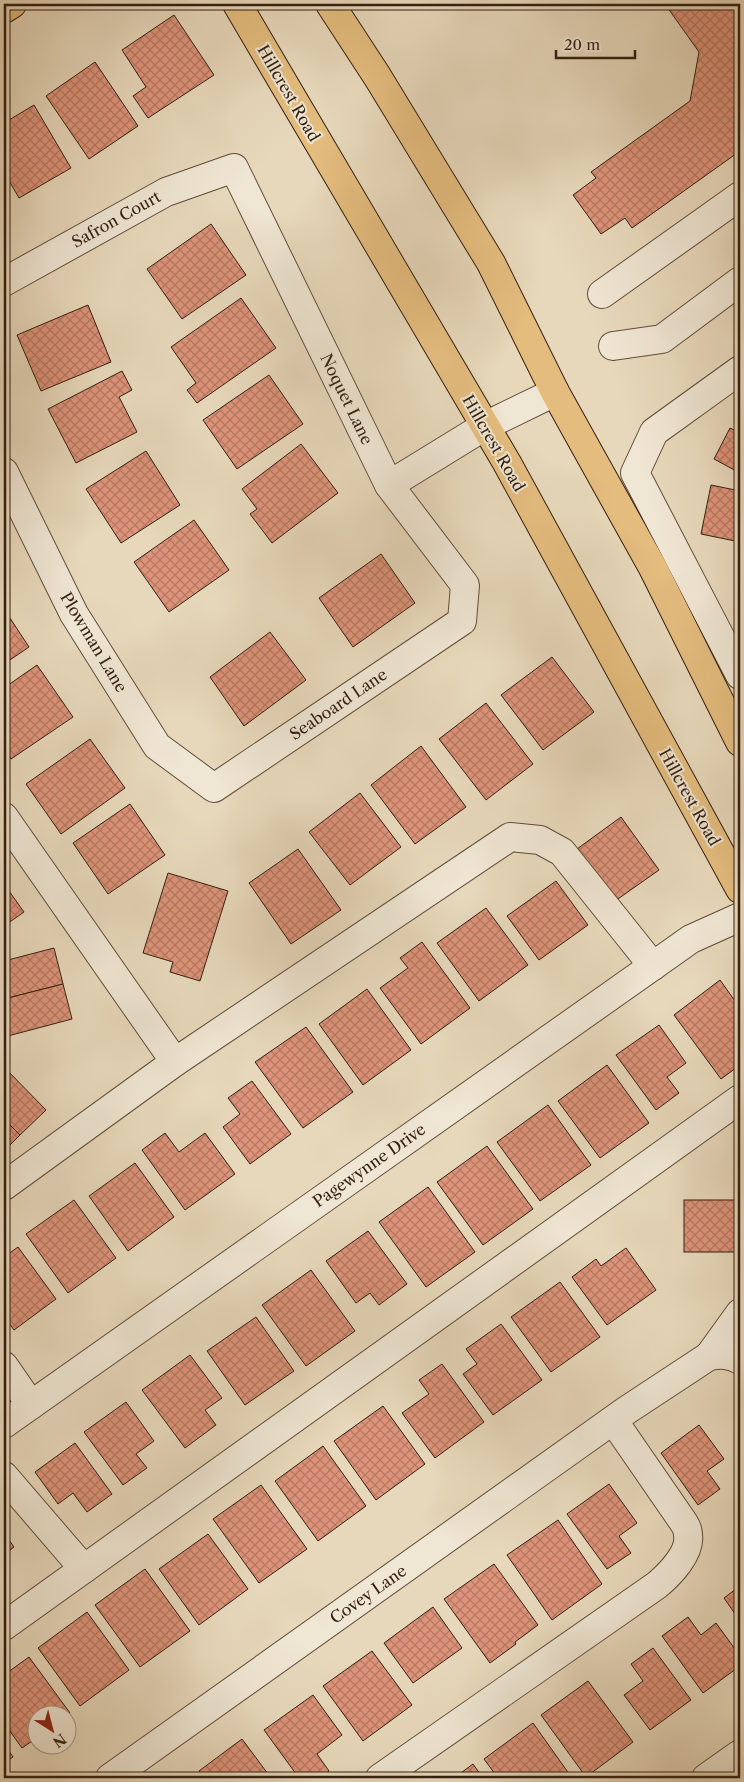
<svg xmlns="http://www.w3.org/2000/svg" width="744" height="1782" font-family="'Libre Caslon Text',serif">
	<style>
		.building { fill: url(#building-cross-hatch); stroke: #331f10 }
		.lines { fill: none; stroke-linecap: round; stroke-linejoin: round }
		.minor-casing { stroke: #604d3b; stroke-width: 30 }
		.major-casing { stroke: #331f10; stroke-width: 30 }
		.minor { stroke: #efe6d3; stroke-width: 28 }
		.major { stroke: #e4bc7e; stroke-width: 28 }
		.labels { text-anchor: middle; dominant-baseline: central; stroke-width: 4; stroke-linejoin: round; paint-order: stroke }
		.street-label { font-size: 16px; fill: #331f10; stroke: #efe6d3 }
	</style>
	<defs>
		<pattern id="building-cross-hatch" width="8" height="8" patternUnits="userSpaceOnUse" patternTransform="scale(1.25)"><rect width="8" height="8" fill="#de947a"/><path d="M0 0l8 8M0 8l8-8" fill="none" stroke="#b57863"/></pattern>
	</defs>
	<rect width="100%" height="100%" fill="#e7d8bb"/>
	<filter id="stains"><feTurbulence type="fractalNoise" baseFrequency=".004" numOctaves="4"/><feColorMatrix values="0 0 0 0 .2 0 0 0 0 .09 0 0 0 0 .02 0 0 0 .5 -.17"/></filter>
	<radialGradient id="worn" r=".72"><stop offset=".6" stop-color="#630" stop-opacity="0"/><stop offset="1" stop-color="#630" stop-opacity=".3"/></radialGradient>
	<!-- building -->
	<g class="building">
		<path d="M665 4H740V151L632 228 625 218 601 234 573 195 596 178 591 172 690 101 699 52Z"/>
		<path d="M174 15 214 75 148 118 133 96 146 87 122 50Z"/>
		<path d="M95 62 138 126 89 159 46 96Z"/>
		<path d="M34 105 71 168 19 198 4 172V123Z"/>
		<path d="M211 224 246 275 182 319 147 269Z"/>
		<path d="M241 298 276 348 197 403 187 390 196 383 171 347Z"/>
		<path d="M88 305 111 362 41 391 17 335Z"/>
		<path d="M122 371 132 390 119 397 137 432 76 463 48 409Z"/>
		<path d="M269 375 303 424 237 469 203 420Z"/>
		<path d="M730 428 740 433V473L714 459Z"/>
		<path d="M301 444 338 493 272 543 250 514 257 509 242 489Z"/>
		<path d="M146 451 180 505 121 543 86 489Z"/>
		<path d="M711 485 740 491V542L701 534Z"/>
		<path d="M194 520 229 570 169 612 134 562Z"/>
		<path d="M381 554 415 603 353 647 319 598Z"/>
		<path d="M4 609 29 647 4 664Z"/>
		<path d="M270 632 306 680 244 726 210 677Z"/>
		<path d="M552 657 594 712 543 750 501 695Z"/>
		<path d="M37 665 73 717 11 759 4 749V688Z"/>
		<path d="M486 703 533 764 486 800 439 739Z"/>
		<path d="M90 739 125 788 61 834 26 784Z"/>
		<path d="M421 746 466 807 415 844 371 785Z"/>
		<path d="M360 793 401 847 350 885 309 832Z"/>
		<path d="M130 804 165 855 108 894 73 843Z"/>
		<path d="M621 817 659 870 615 901 577 849Z"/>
		<path d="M298 849 341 910 291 944 249 883Z"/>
		<path d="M168 873 228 891 200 981 170 972 173 962 143 953Z"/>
		<path d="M556 881 588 925 539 960 507 916Z"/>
		<path d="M4 884 24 912 4 926Z"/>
		<path d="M486 908 528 965 479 1001 437 943Z"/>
		<path d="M422 942 470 1008 421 1044 380 988 408 968 400 958Z"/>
		<path d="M54 948 63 984 4 999V961Z"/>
		<path d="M720 980 740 1008V1065L721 1079 674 1015Z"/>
		<path d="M63 984 72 1019 4 1037V999Z"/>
		<path d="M367 989 411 1050 363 1085 319 1024Z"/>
		<path d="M659 1025 686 1063 667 1077 679 1093 656 1110 616 1055Z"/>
		<path d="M306 1027 353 1092 303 1128 255 1062Z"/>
		<path d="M607 1065 649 1123 600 1158 558 1101Z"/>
		<path d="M4 1067 46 1110 20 1135 4 1119Z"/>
		<path d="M252 1081 291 1134 250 1164 223 1127 240 1114 228 1098Z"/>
		<path d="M548 1105 591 1165 540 1201 497 1142Z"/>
		<path d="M4 1119 20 1135 4 1151Z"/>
		<path d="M165 1133 179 1152 205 1133 235 1174 185 1210 142 1150Z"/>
		<path d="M487 1146 533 1209 483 1245 437 1182Z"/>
		<path d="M135 1163 174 1217 128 1251 89 1196Z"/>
		<path d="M428 1187 475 1252 426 1287 379 1222Z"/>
		<path d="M74 1200 116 1258 68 1293 26 1234Z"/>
		<rect x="684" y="1200" width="56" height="52"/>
		<path d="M368 1231 407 1284 379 1305 370 1293 356 1303 326 1261Z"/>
		<path d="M18 1247 56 1299 14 1330 4 1316V1282L6 1281 4 1278V1257Z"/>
		<path d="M626 1248 656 1290 607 1325 572 1277 596 1259 601 1266Z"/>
		<path d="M311 1270 355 1331 306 1366 262 1305Z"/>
		<path d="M560 1282 600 1337 551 1372 511 1317Z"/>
		<path d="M256 1317 294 1371 245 1405 207 1351Z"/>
		<path d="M501 1324 542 1380 493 1415 463 1374 477 1364 466 1349Z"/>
		<path d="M190 1355 222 1398 205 1410 216 1425 185 1448 142 1390Z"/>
		<path d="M442 1364 484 1422 435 1458 402 1413 429 1394 419 1380Z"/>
		<path d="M126 1402 154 1441 136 1454 147 1468 123 1485 84 1432Z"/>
		<path d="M383 1406 425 1464 376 1500 334 1441Z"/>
		<path d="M699 1425 724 1459 707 1471 720 1489 698 1505 661 1453Z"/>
		<path d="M75 1443 112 1494 87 1512 73 1493 58 1504 35 1472Z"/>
		<path d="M323 1446 366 1506 318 1541 275 1481Z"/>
		<path d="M609 1484 637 1523 619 1536 631 1553 607 1569 567 1514Z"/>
		<path d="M261 1485 307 1549 259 1583 213 1519Z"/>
		<path d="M558 1520 602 1584 552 1620 507 1555Z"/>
		<path d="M4 1533 14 1547 4 1555Z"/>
		<path d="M208 1534 248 1589 199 1625 159 1569Z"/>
		<path d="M494 1564 538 1625 515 1642 516 1644 490 1663 444 1599Z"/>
		<path d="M145 1569 190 1631 140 1667 95 1605Z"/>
		<path d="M740 1586V1621L724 1598Z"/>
		<path d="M433 1607 462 1648 413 1683 384 1643Z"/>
		<path d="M87 1612 129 1670 80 1706 38 1648Z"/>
		<path d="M688 1617 701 1635 716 1623 740 1656V1666L703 1693 662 1636Z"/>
		<path d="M653 1648 691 1700 650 1730 624 1695 643 1681 631 1664Z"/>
		<path d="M372 1651 412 1705 363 1741 323 1686Z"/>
		<path d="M29 1657 70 1713 68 1715 38 1714V1737L22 1748 4 1723V1675Z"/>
		<path d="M588 1681 633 1742 586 1777 541 1715Z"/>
		<path d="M313 1695 342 1735 317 1754 329 1771 319 1778H299L264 1730Z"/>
		<path d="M533 1723 572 1778H498L484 1759Z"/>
		<path d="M242 1739 271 1778H204L199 1771Z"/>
		<path d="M4 1744 13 1757 4 1763Z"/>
		<path d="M473 1764 483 1778H454Z"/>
	</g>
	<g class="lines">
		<defs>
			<g id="minor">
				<path d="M4 282 166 192 234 168 389 485 465 585 462 621 214 788 157 746 74 614 4 472"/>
				<path d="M602 294 740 196"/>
				<path d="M613 346 662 339 740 281"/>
				<path d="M740 370 654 432 635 473 740 675"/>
				<path d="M389 485 485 426 555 392"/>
				<path d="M4 817 175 1062"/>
				<path d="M4 1186 175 1062 510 837 540 840 562 852 653 966"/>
				<path d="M709 1356 740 1313"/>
				<path d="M4 1366 31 1405"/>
				<path d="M4 1424 691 939 740 917"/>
				<path d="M4 1476 84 1569"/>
				<path d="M4 1626 740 1099"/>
				<path d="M110 1778 627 1410 709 1356C721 1354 730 1354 740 1360"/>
				<path d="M380 1778 657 1585C669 1575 691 1553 688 1535 688 1531 686 1526 684 1523L613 1420"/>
				<path d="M706 1778 740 1754"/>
			</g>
			<g id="major">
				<path d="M237 4 507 463 740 889"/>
				<path d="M330 4 377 76 491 263 555 392 653 568 740 742"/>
				<path d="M4 9 12 4"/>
			</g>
		</defs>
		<!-- minor casing -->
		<use href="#minor" class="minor-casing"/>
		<!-- major casing -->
		<use href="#major" class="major-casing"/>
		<!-- minor -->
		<use href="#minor" class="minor"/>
		<!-- major -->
		<use href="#major" class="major"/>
	</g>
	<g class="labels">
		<!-- street labels -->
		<g class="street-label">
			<text transform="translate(289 93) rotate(60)">Hillcrest Road</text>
			<text transform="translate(116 219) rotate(-29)">Safron Court</text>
			<text transform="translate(347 399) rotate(64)">Noquet Lane</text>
			<text transform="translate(494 443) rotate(60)">Hillcrest Road</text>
			<text transform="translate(94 642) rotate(59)">Plowman Lane</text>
			<text transform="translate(338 704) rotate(-34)">Seaboard Lane</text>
			<text transform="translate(690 797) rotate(61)">Hillcrest Road</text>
			<text transform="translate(369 1165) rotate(-35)">Pagewynne Drive</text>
			<text transform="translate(368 1594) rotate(-35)">Covey Lane</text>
		</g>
	</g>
	<!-- margin -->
	<rect width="744" height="1782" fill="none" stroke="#e7d8bb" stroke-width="20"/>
	<rect x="5" y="5" width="734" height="1772" fill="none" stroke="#331f10" stroke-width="2.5"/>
	<rect x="10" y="10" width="724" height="1762" fill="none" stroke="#331f10"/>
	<!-- north arrow -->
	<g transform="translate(52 1730) rotate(144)"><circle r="24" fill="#efe6d3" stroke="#a49685"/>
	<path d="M0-4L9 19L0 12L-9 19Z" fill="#8f2418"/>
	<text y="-8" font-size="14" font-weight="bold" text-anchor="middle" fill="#331f10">N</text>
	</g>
	<!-- scale -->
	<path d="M556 50v8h79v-8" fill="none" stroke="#331f10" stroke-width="2.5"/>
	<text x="564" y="50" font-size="15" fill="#331f10" stroke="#efe6d3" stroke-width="4" paint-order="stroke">20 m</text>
	<rect width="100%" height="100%" filter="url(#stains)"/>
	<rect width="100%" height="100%" fill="url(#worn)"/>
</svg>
